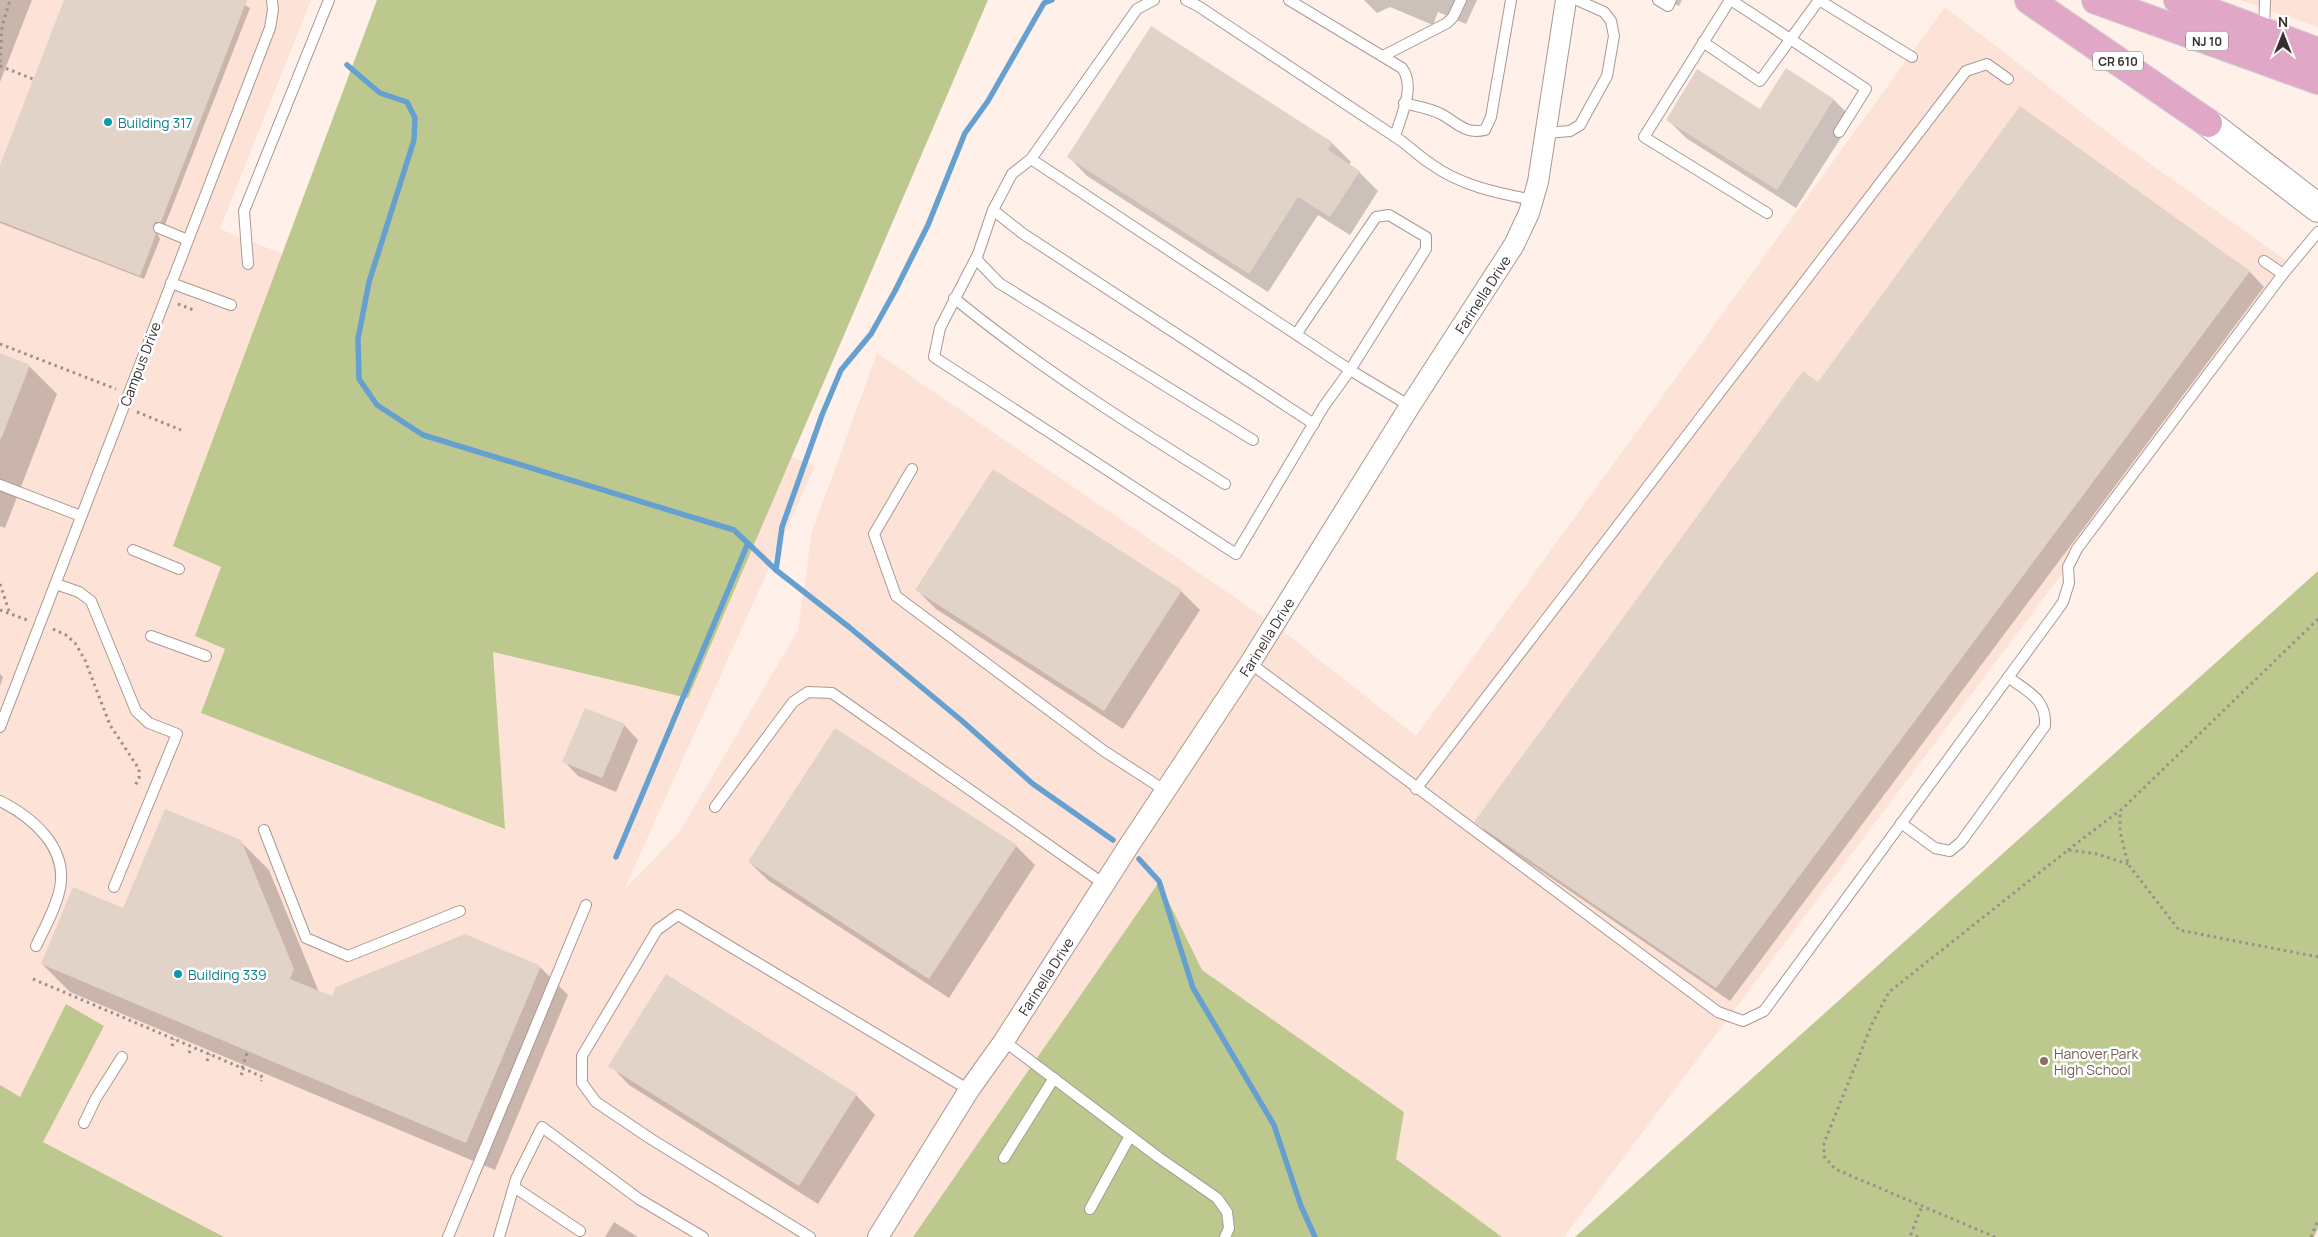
<svg xmlns="http://www.w3.org/2000/svg" width="2318" height="1237" font-family="Manrope,sans-serif">
	<style>
		.built { fill: #fde3d7 }
		.green { fill: #bdc88e }
		.shadow { fill: #0003 }
		.lines { fill: none; stroke-linecap: round; stroke-linejoin: round }
		.stream { stroke: #66a0d1; stroke-width: 5.5 }
		.building { fill: #e2d3c8 }
		.lane-casing { stroke: #aa9991; stroke-width: 12 }
		.street-casing { stroke: #aa9991; stroke-width: 22 }
		.secondary-casing { stroke: #aa9991; stroke-width: 30 }
		.primary-casing { stroke: #d3d1d1; stroke-width: 30 }
		.path { stroke: #9a8f8a; stroke-width: 3; stroke-dasharray: 2.5 4; stroke-linecap: butt }
		.lane { stroke: #fff; stroke-width: 10 }
		.street { stroke: #fff; stroke-width: 20 }
		.secondary { stroke: #fff; stroke-width: 28 }
		.primary { stroke: #e0a7c7; stroke-width: 28 }
		.culture-dot { fill: #0f9aa8; stroke: #fff; stroke-width: 2 }
		.education-dot { fill: #8d6e63; stroke: #fff; stroke-width: 2 }
		.labels { text-anchor: middle; dominant-baseline: central; stroke-width: 5; stroke-linejoin: round; paint-order: stroke }
		.shield { fill: #fff; stroke: #736e6c; stroke-width: 1 }
		.shield-label { font-size: 12px; font-weight: bold; fill: #37302d }
		.culture-label { font-size: 14px; fill: #0d838f; stroke: #fff; text-anchor: start }
		.street-label { font-size: 14px; fill: #37302d; stroke: #fff }
		.education-label { font-size: 14px; fill: #785e54; stroke: #fff; text-anchor: start }
	</style>
	<rect width="100%" height="100%" fill="#fff0e9"/>
	<!-- built -->
	<g class="built">
		<path d="M0 0H311L220 229 815 466 624 890 679 833 798 630 812 532 877 353 1274 624 1416 736 1945 7 2124 145 2291 264 2317 234 1564 1237H1502L1396 1159 1404 1112 1202 970 1159 883 913 1237H34L0 1215Z"/>
		<path d="M2240 0H2318V27Z"/>
	</g>
	<!-- green -->
	<g class="green">
		<path d="M377 0H988L688 698 493 652 505 829 201 713 225 649 195 636 221 567 173 546Z"/>
		<path d="M2318 571V1228L2314 1237H1575Z"/>
		<path d="M1159 882 1202 970 1404 1112 1396 1159 1502 1237H913Z"/>
		<path d="M66 1004 104 1026 43 1142 224 1237H0V1085L20 1097Z"/>
	</g>
	<!-- shadow -->
	<g class="shadow">
		<path d="M0 0H32L0 82Z"/>
		<path d="M65 0H236L250 8 165 225 156 231 160 239 144 279 0 223V169Z"/>
		<path d="M1364 0H1477L1466 24 1438 12 1433 25 1390 7 1377 13Z"/>
		<path d="M1666 0H1682L1679 6Z"/>
		<path d="M1152 28 1332 143 1351 162 1349 165 1359 172 1378 191 1350 235 1318 215 1268 292 1087 176 1068 156Z"/>
		<path d="M1786 70 1834 100 1853 119 1796 208 1686 138 1667 119 1761 111Z"/>
		<path d="M2021 108 2250 272 2264 287 1730 1001 1490 836 1476 821 1818 384Z"/>
		<path d="M0 355 29 366 57 394 5 528 0 526Z"/>
		<path d="M917 590 1181 591 1200 610 1123 729 936 609Z"/>
		<path d="M0 674 3 677 0 686Z"/>
		<path d="M624 725 638 740 616 792 578 776 564 761Z"/>
		<path d="M240 841 269 870 319 992 333 998 540 967 568 995 495 1170 70 992 42 964 124 910Z"/>
		<path d="M1016 846 1035 865 949 998 769 881 749 862Z"/>
		<path d="M610 1065 856 1095 875 1115 818 1204 629 1085Z"/>
		<path d="M614 1222 638 1237H605Z"/>
	</g>
	<g class="lines">
		<!-- stream -->
		<g class="stream">
			<path d="M347 65 380 93 407 102 415 118 414 140 369 282 358 339 359 379 377 405 423 435 734 530 776 570 849 627 961 720 1033 784 1113 840"/>
			<path d="M776 570 782 527 822 415 841 370 871 334 895 291 928 225 965 133 988 101 1044 3 1052 0"/>
			<path d="M616 857 748 543"/>
			<path d="M1139 859 1159 881 1193 988 1274 1125 1301 1206 1315 1237"/>
		</g>
	</g>
	<!-- building -->
	<g class="building">
		<path d="M64 0H247L161 222H155L153 226 156 234 140 276 0 221V165Z"/>
		<path d="M1151 26 1332 142 1328 150 1360 171 1330 217 1298 197 1249 274 1067 157Z"/>
		<path d="M1786 68 1834 99 1777 190 1666 120 1697 69 1760 109Z"/>
		<path d="M2020 106 2250 271 1716 988 1474 822 1803 371 1818 382Z"/>
		<path d="M0 353 30 365 1 439H0Z"/>
		<path d="M993 469 1182 590 1104 711 915 590Z"/>
		<path d="M585 708 625 724 602 778 562 762Z"/>
		<path d="M835 728 1017 845 929 979 748 862Z"/>
		<path d="M165 809 241 840 294 969 290 979 332 996 336 987 465 934 541 966 466 1143 41 964 73 887 123 908Z"/>
		<path d="M666 974 857 1094 799 1186 608 1066Z"/>
	</g>
	<g class="lines">
		<defs>
			<g id="lane">
				<path d="M1154 0 1137 9 1031 159 1012 174 993 210 978 254 940 328 934 357 1236 554 1324 406 1350 370 1410 406"/>
				<path d="M1186 0 1198 6 1400 140C1411 148 1420 157 1431 164 1461 186 1498 193 1533 200"/>
				<path d="M1289 0 1402 68C1416 86 1401 116 1395 136"/>
				<path d="M1658 0 1668 6 1671 0"/>
				<path d="M1730 0 1644 137 1767 213"/>
				<path d="M1731 0 1866 89 1839 132"/>
				<path d="M1819 0 1912 57"/>
				<path d="M2264 30 2265 0"/>
				<path d="M1703 42 1760 81 1819 0"/>
				<path d="M1383 56 1447 23 1453 17 1461 0"/>
				<path d="M1404 103C1415 106 1429 108 1439 113 1456 121 1464 135 1485 130L1491 117 1511 0"/>
				<path d="M1546 133 1570 131 1580 125 1607 76 1614 36 1611 21 1604 12 1577 0"/>
				<path d="M1031 159 1350 370 1426 249V237L1389 215 1376 217 1297 333"/>
				<path d="M993 210 1022 233 1314 424"/>
				<path d="M159 228 188 240"/>
				<path d="M976 259 999 283 1253 440"/>
				<path d="M2264 261 2283 274 2318 232"/>
				<path d="M248 264 244 211 329 0"/>
				<path d="M171 283 231 305"/>
				<path d="M954 298C1038 367 1132 426 1225 484"/>
				<path d="M912 469 874 534 896 596 1104 751 1166 791"/>
				<path d="M0 485 81 516"/>
				<path d="M133 550 179 569"/>
				<path d="M56 584 79 592 91 601 136 711 149 723 177 734 114 887"/>
				<path d="M151 636 206 656"/>
				<path d="M1250 663 1718 1012 1743 1021 1764 1011 2056 612 2063 602 2069 583 2068 567 2077 549 2283 274"/>
				<path d="M0 727 270 28 273 10 272 0"/>
				<path d="M1416 789 1966 71 1987 64 2008 79"/>
				<path d="M0 801C32 817 68 847 60 888 56 908 45 927 36 946"/>
				<path d="M715 807 793 702 808 692 832 693 1104 884"/>
				<path d="M1901 823 1935 848 1950 851 1961 842 2045 726C2047 699 2028 692 2008 677"/>
				<path d="M264 830 306 938 348 956 460 911"/>
				<path d="M1004 1041 1158 1157 1217 1198 1227 1212 1229 1228 1225 1237"/>
				<path d="M84 1123 96 1098 122 1057"/>
				<path d="M1004 1158 1054 1078"/>
				<path d="M514 1187 580 1231"/>
				<path d="M1090 1209 1130 1136"/>
				<path d="M448 1237 586 905"/>
				<path d="M499 1237 516 1179 542 1127 639 1199 703 1237"/>
				<path d="M810 1237 651 1139 596 1102 582 1083V1056L657 930 678 915 969 1090"/>
			</g>
			<g id="street">
				<path id="s1" d="M878 1237 969 1090 1004 1041 1128 847 1250 663 1410 406 1514 245 1529 213 1538 182 1566 0"/>
			</g>
			<path id="secondary" d="M2208 123 2318 208"/>
			<g id="primary">
				<path d="M2029 0 2208 123"/>
				<path d="M2096 0 2318 80"/>
				<path d="M2178 0 2318 52"/>
			</g>
		</defs>
		<!-- lane casing -->
		<use href="#lane" class="lane-casing"/>
		<!-- street casing -->
		<use href="#street" class="street-casing"/>
		<!-- secondary casing -->
		<use href="#secondary" class="secondary-casing"/>
		<!-- primary casing -->
		<use href="#primary" class="primary-casing"/>
		<!-- path -->
		<g class="path">
			<path d="M0 62 2 26 10 0"/>
			<path d="M0 66 33 79"/>
			<path d="M178 304 196 311"/>
			<path d="M0 344 116 389"/>
			<path d="M137 412 181 430"/>
			<path d="M0 584 10 614"/>
			<path d="M0 610 27 620"/>
			<path d="M2318 619 2120 811V831L2128 864 2179 930 2318 957"/>
			<path d="M53 629 66 635 75 643 85 660 110 725 139 769V778L135 786"/>
			<path d="M2068 850 2119 811"/>
			<path d="M33 979 263 1077 261 1081"/>
			<path d="M172 1046 174 1039"/>
			<path d="M189 1053 192 1047"/>
			<path d="M207 1061 210 1054"/>
			<path d="M242 1068 247 1053"/>
			<path d="M241 1075 244 1069"/>
			<path d="M1918 1237 1911 1234 1922 1206"/>
			<path d="M1995 1237 1835 1169 1824 1156V1143L1872 1024 1889 992 2068 850 2097 854 2128 864"/>
			<path d="M2311 1237 2318 1220"/>
		</g>
		<!-- lane -->
		<use href="#lane" class="lane"/>
		<!-- street -->
		<use href="#street" class="street"/>
		<!-- secondary -->
		<use href="#secondary" class="secondary"/>
		<!-- primary -->
		<use href="#primary" class="primary"/>
	</g>
	<!-- markers -->
	<g class="culture-dot">
		<circle cx="108" cy="122" r="5"/>
		<circle cx="178" cy="974" r="5"/>
	</g>
	<circle class="education-dot" cx="2044" cy="1061" r="5"/>
	<g class="labels">
		<!-- shield labels -->
		<g class="shield">
			<rect x="2186" y="31.5" width="42" height="19" rx="4"/>
			<rect x="2093" y="51.5" width="50" height="19" rx="4"/>
		</g>
		<g class="shield-label">
			<text x="2207" y="41">NJ 10</text>
			<text x="2118" y="61">CR 610</text>
		</g>
		<!-- culture labels -->
		<g class="culture-label">
			<text x="118" y="122">Building 317</text>
			<text x="188" y="974">Building 339</text>
		</g>
		<!-- street labels -->
		<g class="street-label">
			<text stroke="none"><textPath href="#s1" startOffset="1120">Farinella Drive</textPath></text>
			<text transform="translate(140 364) rotate(-69)">Campus Drive</text>
			<text stroke="none"><textPath href="#s1" startOffset="715">Farinella Drive</textPath></text>
			<text stroke="none"><textPath href="#s1" startOffset="310">Farinella Drive</textPath></text>
		</g>
		<!-- education labels -->
		<g class="education-label">
			<text x="2054" y="1053">Hanover Park<tspan x="2054" dy="16">High School</tspan></text>
		</g>
	</g>
	<!-- north arrow -->
	<g transform="translate(2283 35)" stroke="#ffffff" stroke-width="4" paint-order="stroke">
	<path d="M0-4L9 19L0 12L-9 19Z" fill="#37302d"/>
	<text y="-8" font-size="14" font-weight="bold" text-anchor="middle" fill="#37302d">N</text>
	</g>
</svg>
